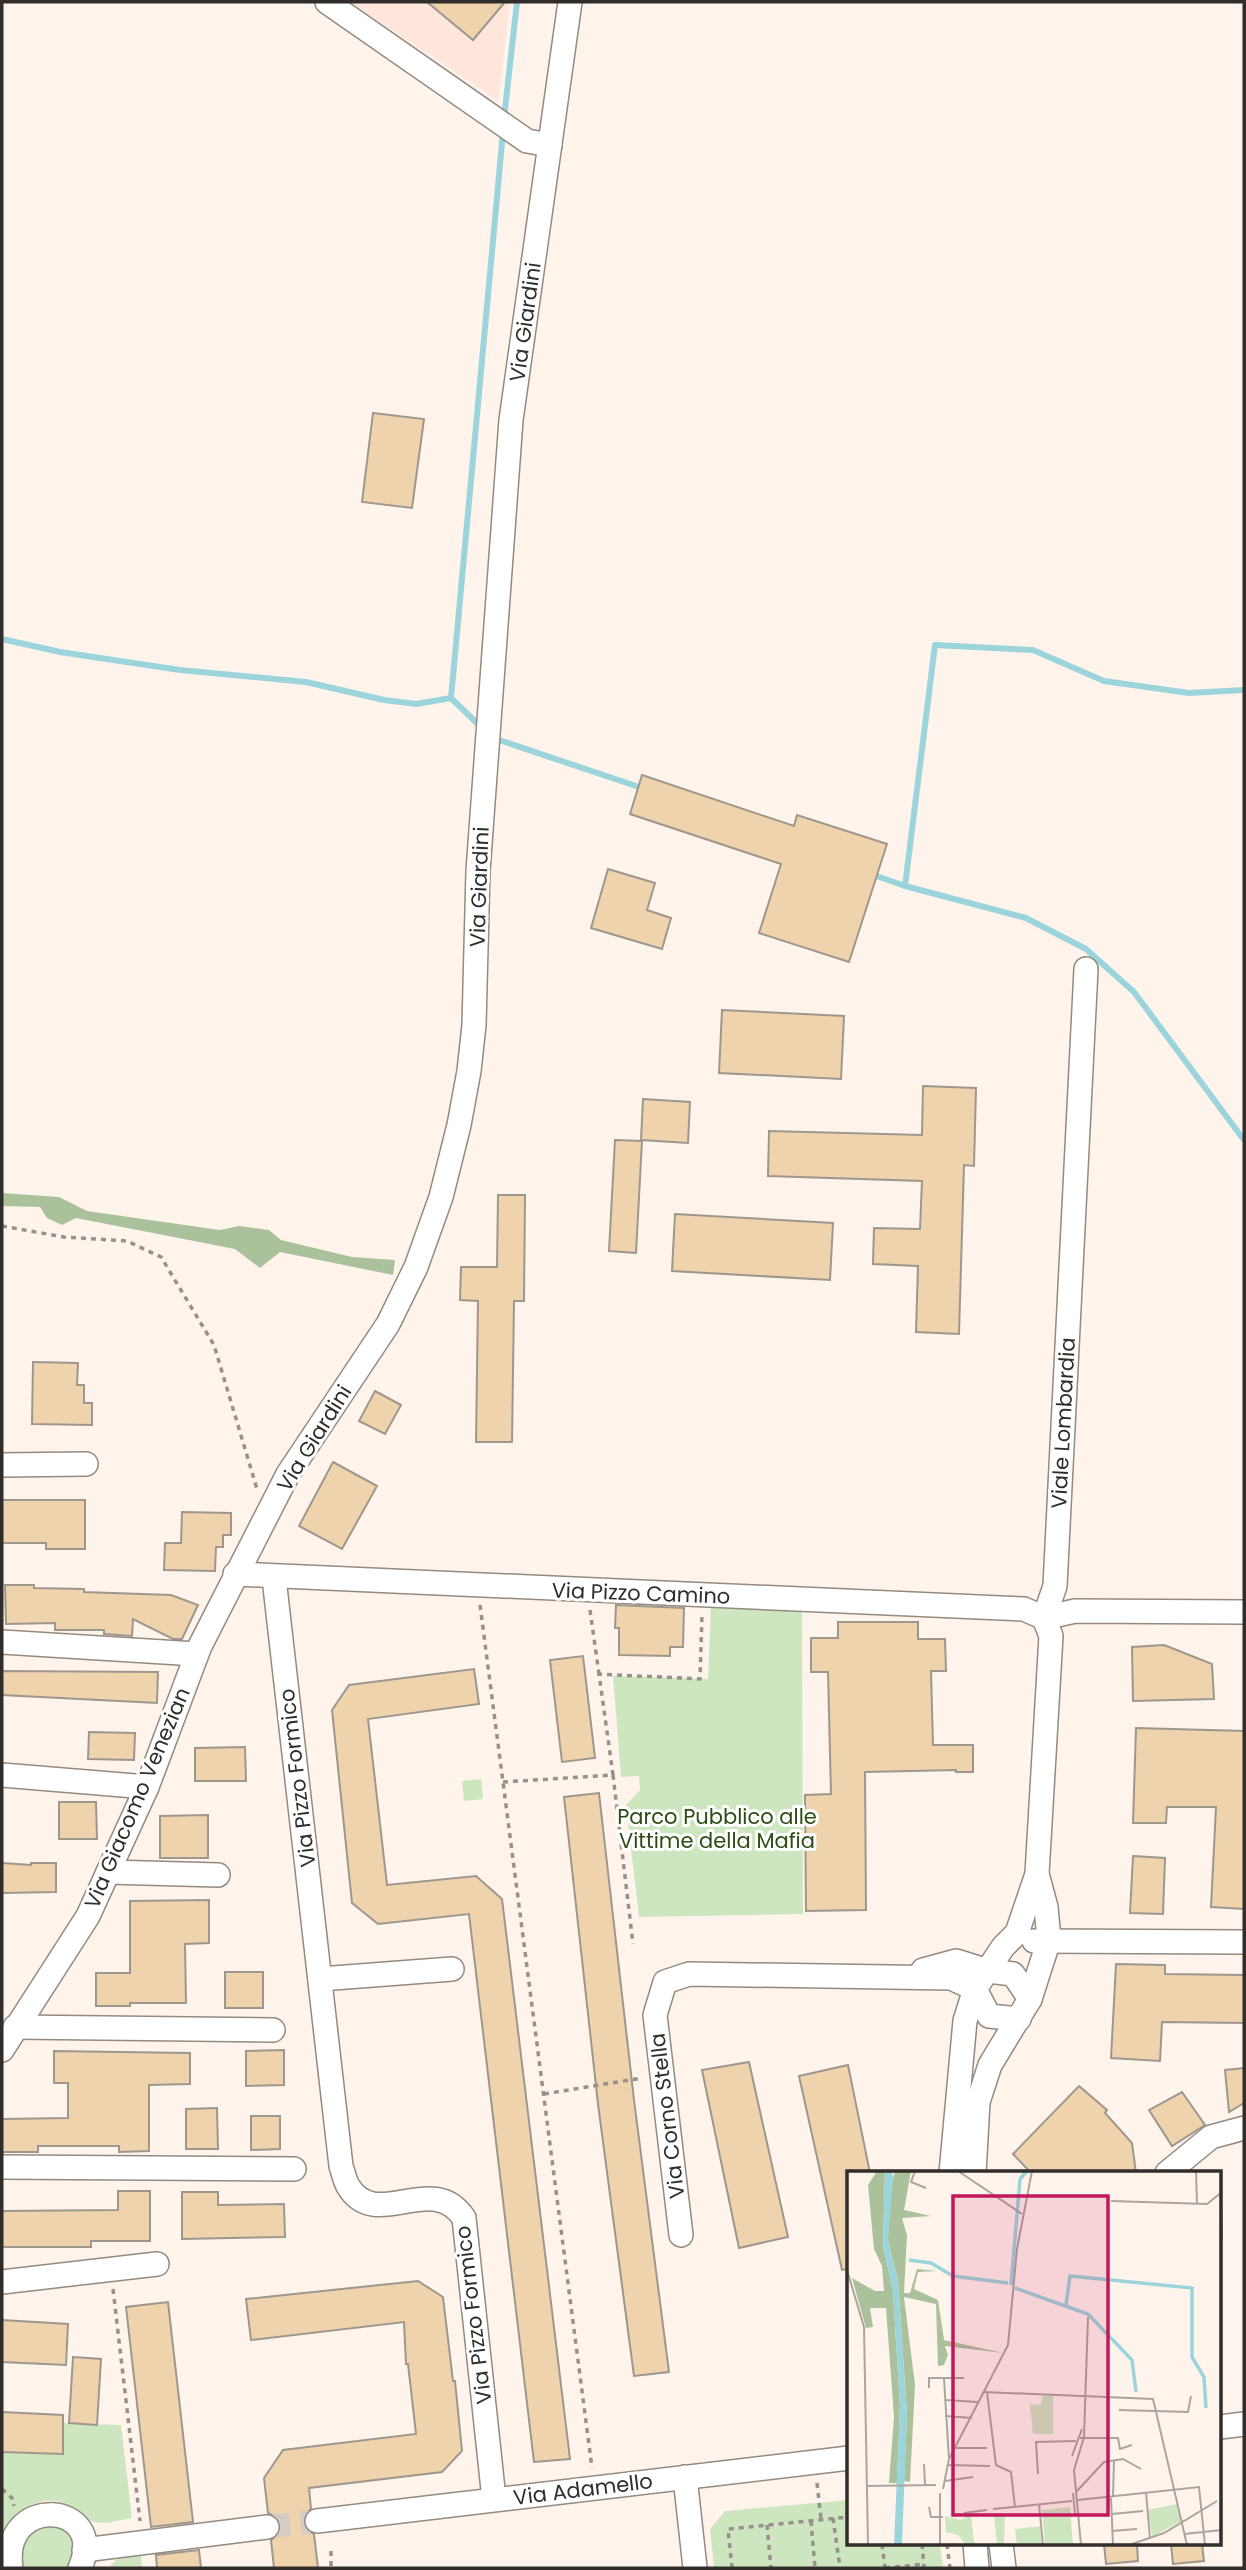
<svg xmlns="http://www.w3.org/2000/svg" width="1246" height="2570" font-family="Poppins,sans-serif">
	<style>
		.industrial { fill: #ffe6dc }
		.green { fill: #cee6bf }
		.forest { fill: #aac19b }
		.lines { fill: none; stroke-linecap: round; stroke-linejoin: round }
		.stream { stroke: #9cd4db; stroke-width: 6 }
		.building { fill: #eed3ad; stroke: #9e978e; stroke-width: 2 }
		.minor-tunnel { stroke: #d5ccc5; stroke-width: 23; stroke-dasharray: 23 11; stroke-linecap: butt }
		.minor-casing { stroke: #938a82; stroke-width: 26 }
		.path { stroke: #97908b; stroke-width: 3.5; stroke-dasharray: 5 5; stroke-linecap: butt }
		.minor { stroke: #fff; stroke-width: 23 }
		.labels { text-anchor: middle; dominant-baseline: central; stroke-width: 6; stroke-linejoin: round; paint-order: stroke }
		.street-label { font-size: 21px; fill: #302d2a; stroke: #fff }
		.park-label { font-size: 21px; fill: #2f4c15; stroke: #fff }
		.inset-river { fill: none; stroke: #9cd4db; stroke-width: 3.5 }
		.inset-road { fill: none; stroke: #aca49e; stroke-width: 2 }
		.view { fill: #c2185b; fill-opacity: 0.15; stroke: #c2185b; stroke-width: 3.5 }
		.inset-edge { fill: none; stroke: #302d2a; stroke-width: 3.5 }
	</style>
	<rect width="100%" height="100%" fill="#fef4ec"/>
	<!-- industrial -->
	<path class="industrial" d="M350 2H510L498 101 485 92Z"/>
	<!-- green -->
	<g class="green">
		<path d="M711 1608 802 1611 803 1914 639 1917 626 1805 640 1790 639 1776 621 1777 613 1676 708 1679Z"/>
		<path d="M481 1779 483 1799 464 1801 462 1781Z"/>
		<path d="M63 2423 121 2425 132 2518C120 2520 105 2525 94 2522 83 2519 77 2508 67 2504 39 2493 19 2510 2 2530V2452L63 2454Z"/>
		<path d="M849 2500V2544H940L943 2568H714L710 2529 725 2511Z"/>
		<path d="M44 2523C72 2530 79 2540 69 2568H23L20 2565 21 2537Z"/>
		<path d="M125 2552 141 2554 142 2568H108Z"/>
	</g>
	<!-- forest -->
	<path class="forest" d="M2 1193 59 1197 87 1211 220 1230 239 1226 269 1230 281 1240 352 1257 395 1260 393 1275 280 1252 260 1268 235 1249 76 1218 62 1225 47 1218 40 1207 2 1206Z"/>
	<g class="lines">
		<!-- stream -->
		<g class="stream">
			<path d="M504 118 517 2"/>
			<path d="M2 639 60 652 180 670 306 682 384 700 416 704 451 698"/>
			<path d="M482 728 451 698 503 132"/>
			<path d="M493 738 645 789"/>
			<path d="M871 874 905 886 1026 918 1086 949 1134 992 1244 1140"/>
			<path d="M905 886 935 645 1033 650 1104 681 1189 693 1244 690"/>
		</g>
	</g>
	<!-- building -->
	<g class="building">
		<path d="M427 2H505L473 40Z"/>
		<path d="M373 413 424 419 412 508 362 502Z"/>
		<path d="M642 775 794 826 797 815 887 844 849 962 759 933 781 864 630 814Z"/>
		<path d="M608 869 655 883 647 910 671 918 662 949 591 928Z"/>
		<path d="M722 1010 844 1016 841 1079 719 1073Z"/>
		<path d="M923 1086 976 1088 974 1166 964 1165 959 1334 916 1332 918 1266 873 1264 874 1228 920 1229 922 1181 768 1176 769 1131 922 1135Z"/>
		<path d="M643 1099 690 1102 688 1143 641 1140Z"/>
		<path d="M615 1140 642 1141 636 1253 609 1251Z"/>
		<path d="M498 1195H525L524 1301H514L512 1442H476L478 1301 460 1300 461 1267H497Z"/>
		<path d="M675 1214 833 1223 830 1280 672 1271Z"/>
		<path d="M33 1362 78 1363 77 1385H84V1403H92V1425L32 1424Z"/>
		<path d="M375 1391 401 1405 385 1434 359 1421Z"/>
		<path d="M333 1462 377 1486 342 1549 299 1526Z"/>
		<path d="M2 1500H85V1549H46V1543H2Z"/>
		<path d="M182 1512 231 1513V1535H223V1547H216L215 1571 164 1570 165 1543H181Z"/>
		<path d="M5 1585H34V1588L84 1589V1592L171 1595 198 1605 182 1639H173L133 1619 132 1636 104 1634V1630H55V1623L6 1624Z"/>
		<path d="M616 1605 684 1608 683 1647H670V1656L619 1655V1628H615Z"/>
		<path d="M838 1622H918V1639H945L946 1671H931L933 1745H973V1772H956V1770L865 1772 866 1910 806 1911 805 1795 831 1794 828 1672H811V1638H838Z"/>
		<path d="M1164 1645 1212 1664 1214 1699 1133 1701 1132 1647Z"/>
		<path d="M583 1656 595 1758 562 1762 550 1660Z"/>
		<path d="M474 1669 479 1704 368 1719 387 1885 476 1876 502 1899 570 2459 534 2462 469 1914 378 1924 352 1903 332 1710 349 1685Z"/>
		<path d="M2 1671 158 1672 157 1703 2 1695Z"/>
		<path d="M1136 1728 1244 1731V1909L1211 1907 1216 1807H1167L1166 1823H1133Z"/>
		<path d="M89 1732 135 1733 134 1760 88 1759Z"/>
		<path d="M245 1747 246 1781H195V1748Z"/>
		<path d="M599 1793 634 2100 669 2372 634 2376 598 2104 564 1797Z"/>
		<path d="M59 1802H96L97 1839H59Z"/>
		<path d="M208 1815V1858H160V1816Z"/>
		<path d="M1133 1856 1165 1858 1163 1914 1130 1913Z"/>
		<path d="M2 1863 31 1865V1863H56V1892L2 1893Z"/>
		<path d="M209 1900V1943L185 1944 186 2003H130V2006H96V1973H130V1901Z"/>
		<path d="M1116 1964 1165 1965V1974L1244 1975V2023L1162 2022 1160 2061 1111 2058Z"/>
		<rect x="225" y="1972" width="38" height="36"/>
		<path d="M284 2050V2085L246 2086V2051Z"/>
		<path d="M54 2051 190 2053V2084L149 2085V2151L119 2152V2146H38V2152H2V2119L68 2118V2083H54Z"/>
		<path d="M749 2062 788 2237 739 2248 702 2070Z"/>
		<path d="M848 2065 870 2173H849V2269L842 2270 799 2076Z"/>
		<path d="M1244 2068V2103L1229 2112 1225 2070Z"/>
		<path d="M1079 2086 1107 2110 1105 2113 1132 2143 1136 2173H1031L1013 2154Z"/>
		<path d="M1182 2092 1205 2125 1172 2146 1149 2110Z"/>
		<path d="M217 2108 218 2149H186V2109Z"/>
		<path d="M251 2116H280V2149L251 2150Z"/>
		<path d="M118 2191H150V2241H91V2247H2V2211L118 2210Z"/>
		<path d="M182 2192H218V2205L284 2204 285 2237 182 2239Z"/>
		<path d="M418 2281 443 2297 453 2381H455L462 2451 442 2472 309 2488 311 2509 304 2515 303 2523 306 2530 314 2534 318 2568H274L271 2540 280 2533 281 2526 278 2518 268 2513 264 2478 283 2450 416 2434 408 2364H406L404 2322 251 2340 246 2299Z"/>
		<path d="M168 2302 193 2522 151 2527 126 2307Z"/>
		<path d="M2 2320 68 2324 66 2365 2 2362Z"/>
		<path d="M73 2357 101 2359 97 2425 69 2423Z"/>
		<path d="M2 2412 63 2415V2454L2 2452Z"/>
		<path d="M1104 2544H1137L1138 2561 1106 2564Z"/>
		<path d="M1171 2544H1202L1204 2561 1173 2564Z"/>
		<path d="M199 2550 201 2568H157L156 2555Z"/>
	</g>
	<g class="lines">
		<!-- minor-tunnel -->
		<path class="minor-tunnel" d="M267 2527 317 2521"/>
		<defs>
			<g id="minor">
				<path d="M327 2 527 141 550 145"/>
				<path d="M2 1465 86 1464"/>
				<path d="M235 1574 1024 1609 1044 1618 1075 1611 1244 1612"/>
				<path d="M274 1578 341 2166C343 2172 345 2181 348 2186 376 2233 432 2170 464 2218L494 2499"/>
				<path d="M2 1642 196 1654"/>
				<path d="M2 1775 147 1787"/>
				<path d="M108 1872 218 1875"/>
				<path d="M1034 1941 1244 1942"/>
				<path d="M923 1970 956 1961 988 1971 1013 1974 1030 1999"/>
				<path d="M320 1979 452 1969"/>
				<path d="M15 2027 273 2030"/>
				<path d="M2 2050 88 1916 147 1787 200 1646 288 1474 388 1324 416 1267 441 1197 459 1125 469 1071 474 1025 478 871 511 420 570 2"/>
				<path d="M2 2167 294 2169"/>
				<path d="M951 2173 965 2021 975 1989 1003 1947 1017 1933 1037 1874 1051 1636 1044 1618 1055 1586 1086 969"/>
				<path d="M974 2173 978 2102 990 2065 1030 1999 1049 1940 1046 1907 1037 1874"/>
				<path d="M1167 2173 1211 2137 1244 2128"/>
				<path d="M681 2235 655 2015 665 1982 689 1974 951 1978 975 1989 989 2016 1019 2019"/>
				<path d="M2 2282 157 2264"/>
				<path d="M1220 2427 1244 2424"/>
				<path d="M685 2477 695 2568"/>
				<path d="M317 2521 849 2458"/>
				<path d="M975 2544 977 2568"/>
				<path d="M1001 2544 1004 2568"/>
				<path d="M84 2550 267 2527"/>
				<path d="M11 2568C0 2493 109 2501 80 2568"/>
			</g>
		</defs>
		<!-- minor casing -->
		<use href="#minor" class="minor-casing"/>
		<!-- path -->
		<g class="path">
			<path d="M2 1226 64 1237 127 1241 161 1257 214 1345 257 1489"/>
			<path d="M480 1605 592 2468"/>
			<path d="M590 1610 599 1674"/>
			<path d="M613 1775 599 1674 700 1679 702 1615"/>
			<path d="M503 1782 613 1775 633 1944"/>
			<path d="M544 2094 642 2078"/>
			<path d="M113 2289 140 2521"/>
			<path d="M817 2483 821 2519"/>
			<path d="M2 2489 12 2498 14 2506"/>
			<path d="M833 2518 840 2568"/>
			<path d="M811 2521 815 2568"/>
			<path d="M767 2525 771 2568"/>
			<path d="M882 2544 885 2568"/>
			<path d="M922 2544 924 2568"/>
			<path d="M947 2544 950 2568"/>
			<path d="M331 2551V2568"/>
			<path d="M732 2568 728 2529 849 2517"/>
			<path d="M885 2568 924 2564"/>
		</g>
		<!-- minor -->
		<use href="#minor" class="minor"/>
	</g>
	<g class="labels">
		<!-- street labels -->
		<g class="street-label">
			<text transform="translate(525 322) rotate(-82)">Via Giardini</text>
			<text transform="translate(479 887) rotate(-88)">Via Giardini</text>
			<text transform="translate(1063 1423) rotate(-87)">Viale Lombardia</text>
			<text transform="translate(314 1438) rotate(-58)">Via Giardini</text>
			<text transform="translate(641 1593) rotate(2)">Via Pizzo Camino</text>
			<text transform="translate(297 1778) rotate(-97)">Via Pizzo Formico</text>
			<text transform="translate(137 1798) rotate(-67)">Via Giacomo Venezian</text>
			<text transform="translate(667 2116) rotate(-97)">Via Corno Stella</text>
			<text transform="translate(473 2315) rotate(-97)">Via Pizzo Formico</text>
			<text transform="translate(583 2489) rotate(-7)">Via Adamello</text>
		</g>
		<!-- park labels -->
		<g class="park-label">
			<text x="717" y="1816">Parco Pubblico alle<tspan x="717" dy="24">Vittime della Mafia</tspan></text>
		</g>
	</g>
	<!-- overview -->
	<g transform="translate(847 2171)">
		<rect width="374" height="374" fill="#fef4ec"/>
		<path d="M195 225H206V263H186L183 233 194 234ZM330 333 334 350 305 366 301 339ZM223 336 226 374H198L195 339ZM124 342 127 371 132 374H119L111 364 99 361 98 345 114 349ZM158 344 157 374H150L147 345ZM193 355 195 374H170L168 358Z" fill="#cee6bf"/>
		<path d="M30 0H38L36 75 46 120 53 235 50 312H42L47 246 39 137H23L26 156 19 157 5 107 28 120H37L35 95 27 78 21 14ZM48 0H64L57 39 84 45 55 47 60 64 57 122H63L70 98 90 100 71 101 67 118 91 129 97 169 156 182 98 175 101 184 97 194 91 195 89 133 57 126 68 214 63 311 57 310 60 243 51 110 41 70 42 22Z" fill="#aac19b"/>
		<path d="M38 0H45L46 7 41 70 51 110 60 243 55 374H47L53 235 46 120 36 75Z" fill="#9cd4db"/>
		<path class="inset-river" d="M62 89 84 92 106 105 161 112M164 114 173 8 180 0M168 117 241 143 285 189 289 221M219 134 223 105 345 117V186L357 206 359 237"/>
		<path class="inset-road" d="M68 0 64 11 79 17M111 0 175 43M349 0 350 33M374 24 375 70M264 30 360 33 375 21M0 99 17 156 21 374M97 208 102 288M82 217V207H117M136 221 306 228 340 374M140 221 149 294 164 301 168 336M98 229 131 231M272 239 341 241 344 225M98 245 125 247M233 267H271L273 278 285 274M108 277H140M225 285 235 258M77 293 78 314M100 294 143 295M191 303 189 271 229 270M98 310 126 306M19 315 89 314M96 318 102 288 161 174 170 78 185 0M229 321 257 291 276 288 294 298M299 321 303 368M226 322 228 343M266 325 267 289M264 327 266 374M231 329 352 316 358 374M192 333 196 374M82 336 84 346H96M146 338 225 330M117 342 140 339M265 343 296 340M265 360 290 358M337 363 375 359M93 374V322M234 374 227 299 237 266 241 146M282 374 317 362 370 330"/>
		<path class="view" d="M106 25H261V344H106Z"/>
		<rect width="374" height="374" class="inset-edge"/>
	</g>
	<!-- border -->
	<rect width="1246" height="2570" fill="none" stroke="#302d2a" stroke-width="7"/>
</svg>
